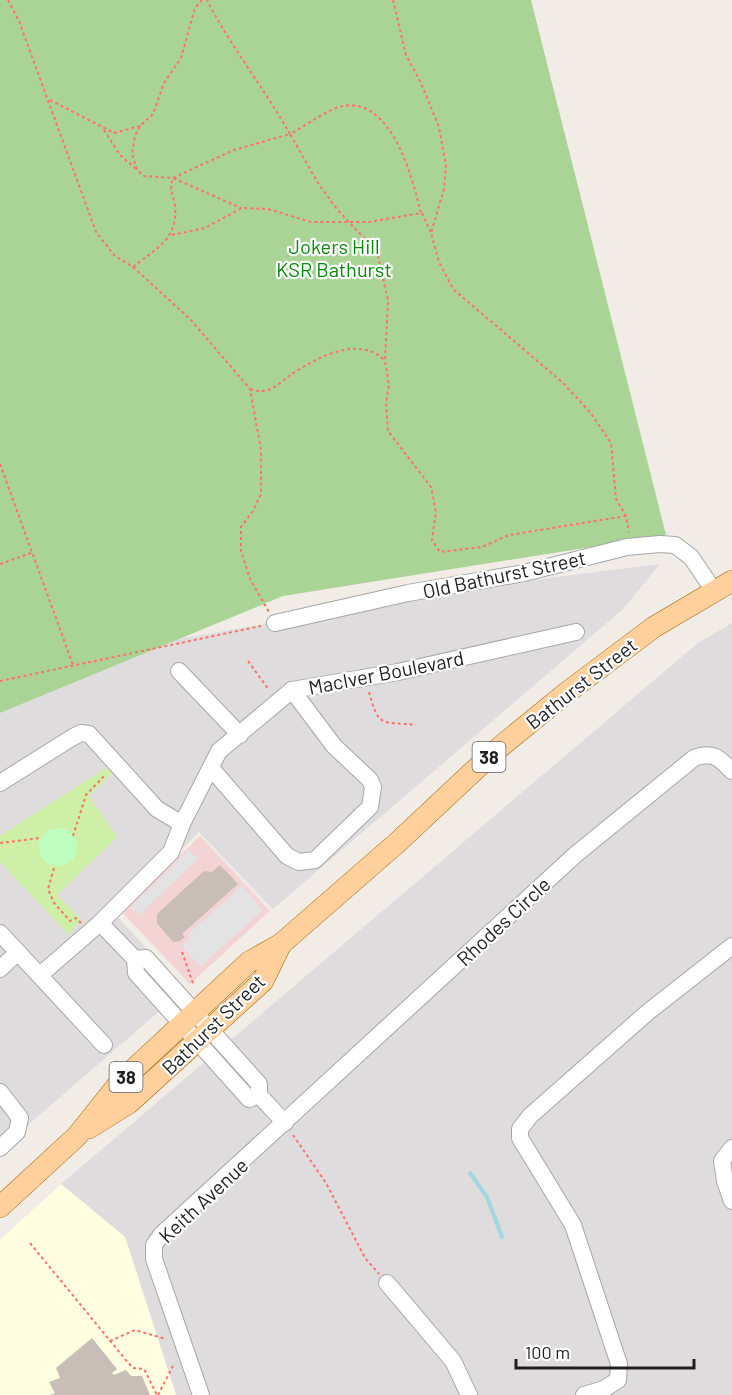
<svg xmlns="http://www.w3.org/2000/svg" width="732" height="1395" font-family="Barlow,sans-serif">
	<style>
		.residential { fill: #dedcdc }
		.commercial { fill: #f3d3d3 }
		.education { fill: #fffee0 }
		.grass { fill: #cdf0a6 }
		.forest { fill: #aad496 }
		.park { fill: #beffc1 }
		.parking { fill: #e3e3e3 }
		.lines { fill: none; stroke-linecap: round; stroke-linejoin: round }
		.stream { stroke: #a1d6e3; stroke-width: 4 }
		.building { fill: #c9beb7 }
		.minor-casing { stroke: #a6a6a6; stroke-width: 18 }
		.major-casing { stroke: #9b6100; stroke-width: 22 }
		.path { stroke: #ff7168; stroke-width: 2; stroke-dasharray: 3 3; stroke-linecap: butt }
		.minor { stroke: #fff; stroke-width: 16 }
		.major { stroke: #ffd09c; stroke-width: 21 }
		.labels { text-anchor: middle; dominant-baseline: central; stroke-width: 4.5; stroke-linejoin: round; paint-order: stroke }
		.shield { fill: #fff; stroke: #626262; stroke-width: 1.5 }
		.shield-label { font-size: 18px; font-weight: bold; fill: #1f1f1f }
		.park-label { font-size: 20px; fill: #018a07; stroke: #fff }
		.street-label { font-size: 20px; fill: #1f1f1f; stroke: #fff }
	</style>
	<rect width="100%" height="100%" fill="#f1ece5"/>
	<!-- residential -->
	<g class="residential">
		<path d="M660 564 623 609 273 909 199 832 116 915 184 990 0 1149V713L178 639 484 586Z"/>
		<path d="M732 623V1395H176L125 1237 61 1184 698 643Z"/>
	</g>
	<!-- commercial -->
	<path class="commercial" d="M200 836 270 911 190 984 122 912Z"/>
	<!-- education -->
	<path class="education" d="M61 1184 125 1237 176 1395H0V1240Z"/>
	<!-- grass -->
	<path class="grass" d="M106 768 112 773 89 796 117 837 57 895 81 919 69 935 0 862V836Z"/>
	<!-- forest -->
	<path class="forest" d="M0 0H531L666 535 283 596 0 713Z"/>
	<!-- park -->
	<circle class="park" cx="58" cy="847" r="19"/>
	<!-- parking -->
	<g class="parking">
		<path d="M189 850 198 859 139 915 131 907Z"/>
		<path d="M242 886 263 910 200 967 182 946 190 938 188 934Z"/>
	</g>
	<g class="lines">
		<!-- stream -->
		<path class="stream" d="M470 1173 487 1197 502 1237"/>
	</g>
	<!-- building -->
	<g class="building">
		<path d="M220 865 238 884 182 934 185 937 180 941 173 942 157 923V914L204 871 212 872Z"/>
		<path d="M92 1338 117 1369 112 1373 114 1375 126 1370 131 1376H142L150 1395H50L55 1393 49 1382 60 1378 56 1368Z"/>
	</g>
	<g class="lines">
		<defs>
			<g id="minor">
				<path d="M275 623 408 593 524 573 627 547 660 544 675 545 691 557 714 591"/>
				<path d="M179 671 240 735"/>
				<path d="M211 768 287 856 299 862 315 860 370 807 373 787 370 780 334 746 292 690"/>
				<path d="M0 783 73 737 81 733 89 734 157 809 182 824"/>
				<path d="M100 923 135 959 136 973 249 1099 259 1095"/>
				<path d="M0 933 104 1045"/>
				<path d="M135 959 146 958 259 1084V1095L285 1123"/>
				<path d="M0 969 18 952"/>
				<path d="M40 975 100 923 171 852 182 824 219 751 292 690 398 672 576 632"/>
				<path d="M0 1092 20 1118 17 1132 0 1148"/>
				<path d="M732 1148 722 1161 725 1181 732 1201"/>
				<path d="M387 1283 453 1361 469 1395"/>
				<path d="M201 1395 154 1259V1245L161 1235 575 855 694 758C713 751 719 758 732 771"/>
				<path d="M584 1395 604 1389 618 1380 619 1364 573 1225 520 1138V1129L530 1116 648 1012 732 946"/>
			</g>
			<g id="major">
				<path d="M89 1128 129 1103 263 981 281 944"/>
				<path d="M0 1207 77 1136 120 1082 249 962 281 944 398 842 494 752 565 694 654 627 732 581"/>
			</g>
		</defs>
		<!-- minor casing -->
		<use href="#minor" class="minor-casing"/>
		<!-- major casing -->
		<use href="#major" class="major-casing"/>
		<!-- path -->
		<g class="path">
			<path d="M8 0 19 21 96 232 115 256 133 267C156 248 178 240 175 206 173 194 169 190 173 178L241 208"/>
			<path d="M202 0 195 8 181 58 164 83 153 114 140 126 135 136 132 154 137 170 144 176 173 178 234 150 290 134 318 183 336 208 377 252 388 300 385 361 389 385 386 403 388 431 431 487 436 512 432 540 440 552 482 547 509 535 626 516"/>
			<path d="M393 0 406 55 421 83 439 127 446 166 444 189 431 233 439 262 453 289 562 382 590 412 611 443 616 499 626 516 629 532"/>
			<path d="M50 100 114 133 140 126"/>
			<path d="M104 130 120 155 136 169"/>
			<path d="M422 213 431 233"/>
			<path d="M172 235 205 228 242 208 268 209 311 222H369L421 213C412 178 393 98 343 106 327 109 306 126 290 134 264 88 231 47 207 0"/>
			<path d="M133 267 190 319 250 389 261 450V494L253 511 241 527V551L250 579 269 612"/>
			<path d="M250 389C257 391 262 392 268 390 277 387 284 379 292 374 316 358 360 334 385 361"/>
			<path d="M0 464 73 665"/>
			<path d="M0 564 31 553"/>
			<path d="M248 661 269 690"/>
			<path d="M0 681 261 626"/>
			<path d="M369 692C379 729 381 721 416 725"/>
			<path d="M73 836 86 795 106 774"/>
			<path d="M0 843 40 838"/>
			<path d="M54 868 48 889 54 903 70 921 76 918 81 923"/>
			<path d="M182 952 194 986"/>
			<path d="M293 1135 326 1183 365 1258 379 1274"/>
			<path d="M30 1243 125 1359 133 1368 144 1369 157 1395"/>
			<path d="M110 1341 135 1330 166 1339"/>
			<path d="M158 1395 174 1364"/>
		</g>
		<!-- minor -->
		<use href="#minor" class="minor"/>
		<!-- major -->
		<use href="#major" class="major"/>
	</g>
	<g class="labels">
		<!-- shield labels -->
		<g class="shield">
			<rect x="472.5" y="742" width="33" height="30" rx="4.5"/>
			<rect x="109.5" y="1062" width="33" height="30" rx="4.5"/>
		</g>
		<g class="shield-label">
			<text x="489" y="757">38</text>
			<text x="126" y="1077">38</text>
		</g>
		<!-- park labels -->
		<g class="park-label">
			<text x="334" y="246">Jokers Hill<tspan x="334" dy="23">KSR Bathurst</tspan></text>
		</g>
		<!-- street labels -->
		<g class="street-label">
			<text transform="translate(504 574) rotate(-12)">Old Bathurst Street</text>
			<text transform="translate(386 672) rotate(-11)">MacIver Boulevard</text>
			<text transform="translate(581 683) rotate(-38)">Bathurst Street</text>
			<text transform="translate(503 921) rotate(-43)">Rhodes Circle</text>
			<text transform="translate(213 1024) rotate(-44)">Bathurst Street</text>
			<text transform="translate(203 1200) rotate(-43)">Keith Avenue</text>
		</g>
	</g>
	<!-- scale -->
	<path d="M516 1359v9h178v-9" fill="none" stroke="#1f1f1f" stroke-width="3"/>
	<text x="525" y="1359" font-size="18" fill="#1f1f1f" stroke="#ffffff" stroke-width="4.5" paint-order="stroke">100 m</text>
</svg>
